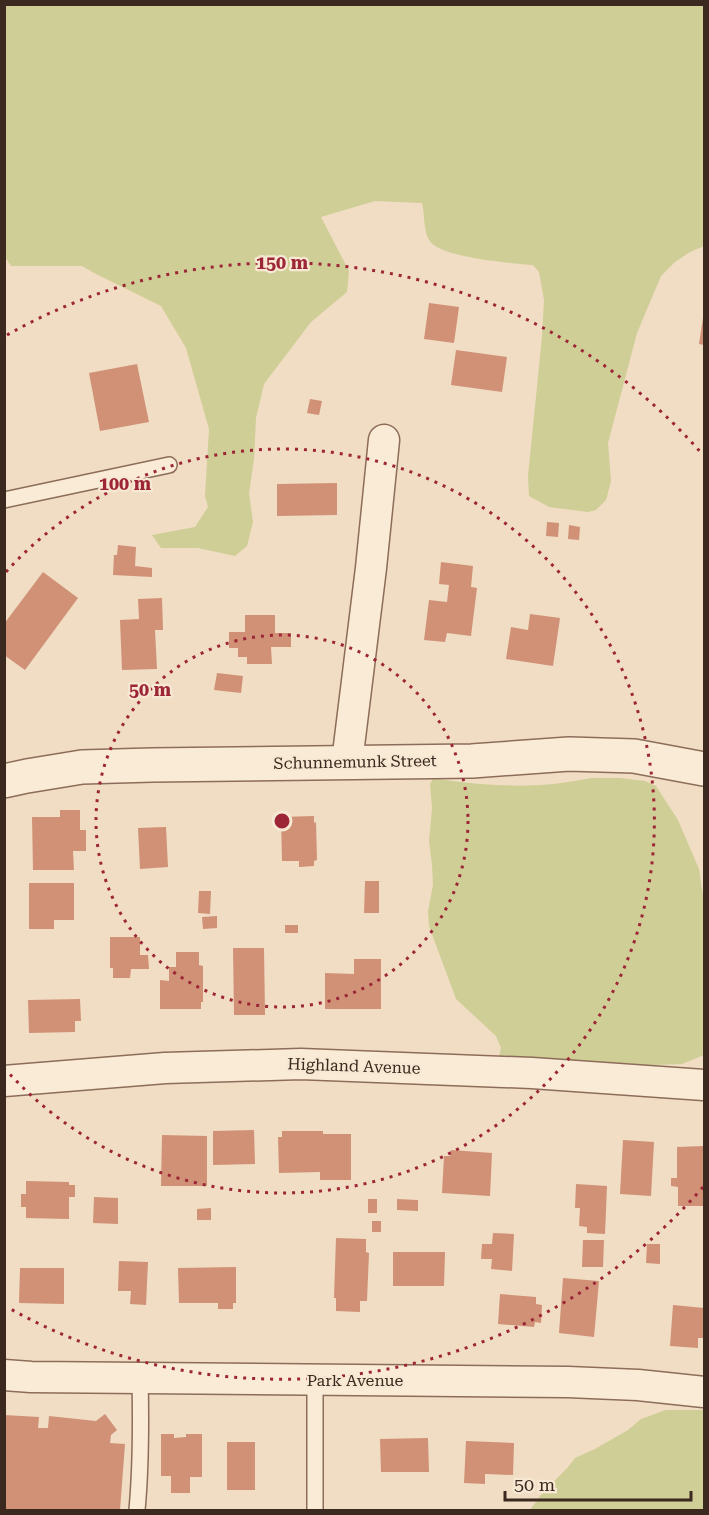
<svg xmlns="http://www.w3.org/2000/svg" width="709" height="1515" font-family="'Roboto Serif',serif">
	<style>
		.green { fill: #cfce96 }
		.building { fill: #d09177 }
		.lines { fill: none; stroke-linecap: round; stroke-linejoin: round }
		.service-casing { stroke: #8c6d59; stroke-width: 18 }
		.minor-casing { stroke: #8c6d59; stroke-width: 33 }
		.tertiary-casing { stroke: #8c6d59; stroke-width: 36 }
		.service { stroke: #faebd7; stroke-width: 15 }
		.minor { stroke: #faebd7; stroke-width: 30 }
		.tertiary { stroke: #faebd7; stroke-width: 33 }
		.ring { fill: none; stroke: #9d2636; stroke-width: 3; stroke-dasharray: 3 6 }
		.labels { text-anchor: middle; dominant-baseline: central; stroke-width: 4.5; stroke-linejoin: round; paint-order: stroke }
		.street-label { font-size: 16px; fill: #3b281e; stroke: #f7e8d3 }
		.centre { fill: #9d2636; stroke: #f7e8d3; stroke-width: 3 }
		.ring-label { font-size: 18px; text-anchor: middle; font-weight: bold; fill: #9d2636; stroke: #f7e8d3; stroke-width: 4.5; stroke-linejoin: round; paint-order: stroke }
	</style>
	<rect width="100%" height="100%" fill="#f0ddc3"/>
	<!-- green -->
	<g class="green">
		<path d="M4 5H704V246L690 252 675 262 661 276 637 333 608 443 611 481 606 500 596 510 588 512 549 507 529 496 528 476 542 337 544 300 539 272 533 265C512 263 439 258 429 240 423 229 425 214 422 203L375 201 321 217 349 271 347 292 311 322 264 384 256 418 254 459 249 493 253 522 247 546 235 556 198 548H161L152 535 195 527 208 507 205 496 209 429 186 348 161 306 96 274 82 266H11L5 257Z"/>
		<path d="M592 778H620L645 781 656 786 678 820 699 869 704 903V1055L682 1064 654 1065 499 1057 501 1048 496 1036 456 999 429 926 428 911 433 885 432 865 429 841 432 808 430 784 433 779H438C472 784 506 787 541 785 558 784 575 781 592 778Z"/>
		<path d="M666 1410H704V1510H530L540 1496 569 1466 575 1458 595 1449 628 1430 641 1419Z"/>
	</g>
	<!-- building -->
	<g class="building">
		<path d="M429 303 459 307 454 343 424 339Z"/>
		<path d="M703 318H704V345L699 344Z"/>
		<path d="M456 350 507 357 502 392 451 385Z"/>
		<path d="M137 364 149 422 100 431 89 373Z"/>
		<path d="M310 399 322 401 319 415 307 413Z"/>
		<path d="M337 483V515L277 516V484Z"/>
		<path d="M547 522 559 523 558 537 546 536Z"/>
		<path d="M569 525 580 527 579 540 568 539Z"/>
		<path d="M118 545 136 547 135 566 152 568V577L113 575 114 555H117Z"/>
		<path d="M441 562 473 566 471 587 477 588 471 636 447 633 445 642 424 640 429 600 447 602 449 585 439 584Z"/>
		<path d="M43 572 78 598 25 670 4 655V624Z"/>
		<path d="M162 598 163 630H155L157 669 122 670 120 620 139 619 138 599Z"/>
		<path d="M530 614 560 618 553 666 506 659 511 627 528 630Z"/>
		<path d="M245 615H275V633H291V647H271L272 664H247V657H238V648H229V632H245Z"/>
		<path d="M217 673 243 676 241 693 214 690Z"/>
		<path d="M60 810H80V830H86V851H73L74 870H33L32 817H60Z"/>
		<path d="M314 816V823L316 822 317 860 314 861V866L299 867V861H282L281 817Z"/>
		<path d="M166 827 168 867 140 869 138 828Z"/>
		<path d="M365 881H379V913H364Z"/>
		<path d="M29 883H74V920H54V929H29Z"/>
		<path d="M199 891H211L210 914 198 913Z"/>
		<path d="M217 916V928L203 929 202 917Z"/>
		<rect x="285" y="925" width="13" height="8"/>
		<path d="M110 937H140V955H148L149 969H131L130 978H113V968H110Z"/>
		<path d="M233 948H264L265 1015H234Z"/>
		<path d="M176 952H199V965L203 966V1002H201V1009H160V980L169 981V967H176Z"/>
		<path d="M354 959H381V1009H325V973L354 974Z"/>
		<path d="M80 999 81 1021H75V1032L29 1033 28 1000Z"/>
		<path d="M254 1130 255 1164 213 1165V1131Z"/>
		<path d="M282 1131H323V1134H351V1180H320V1172L279 1173 278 1137H282Z"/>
		<path d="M162 1135 207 1136V1186H161Z"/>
		<path d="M623 1140 654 1142 651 1196 620 1194Z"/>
		<path d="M704 1146V1206H678V1187L671 1186V1178H677V1147Z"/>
		<path d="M451 1150 492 1153 490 1196 442 1193 444 1156H450Z"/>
		<path d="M26 1181 69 1182V1185H75V1197H69V1219L26 1218V1207H21V1194H26Z"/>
		<path d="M576 1184 607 1186 605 1234 587 1233V1227L579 1226 580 1208H575Z"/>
		<path d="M94 1197 118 1198V1224L93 1223Z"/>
		<rect x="368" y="1199" width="9" height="14"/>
		<path d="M397 1199 418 1200V1211L397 1210Z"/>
		<path d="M211 1208V1220H197V1209Z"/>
		<rect x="372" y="1221" width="9" height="11"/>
		<path d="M493 1233 514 1234 512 1271 491 1269 492 1259H481L482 1244H492Z"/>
		<path d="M336 1238 366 1239V1252L369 1253 367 1301H360V1312L336 1311V1298H334Z"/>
		<path d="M583 1240H604L603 1267H582Z"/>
		<path d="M647 1244H660V1264L646 1263Z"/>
		<path d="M393 1252H445L444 1286H393Z"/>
		<path d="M119 1261 148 1262 146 1305 130 1304 131 1291H118Z"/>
		<path d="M236 1267V1303H233V1309H218V1303H179L178 1268Z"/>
		<path d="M20 1268H64V1304L19 1303Z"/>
		<path d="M563 1278 599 1281 594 1337 559 1333Z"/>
		<path d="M500 1294 536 1297V1304L542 1305 541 1323 535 1322 534 1327 498 1324Z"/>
		<path d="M673 1305 704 1308V1338H698V1348L670 1346Z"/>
		<path d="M105 1414 117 1430 111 1435 110 1443 125 1444 120 1510H4V1415L39 1417 38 1428H48L49 1416 96 1421Z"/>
		<path d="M161 1434H174V1438L186 1437V1434H202V1477H190V1493H171V1476H161Z"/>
		<path d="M428 1438 429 1472H381L380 1439Z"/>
		<path d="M466 1441 514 1443 513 1475 485 1474V1484L464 1483Z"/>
		<rect x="227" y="1442" width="28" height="48"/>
	</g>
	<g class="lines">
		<defs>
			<g id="service">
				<path d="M4 500 169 465"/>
				<path d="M315 1379V1510"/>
				<path d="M137 1510C141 1467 141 1422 140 1378"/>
			</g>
			<g id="minor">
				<path d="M347 762 371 568 384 440"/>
				<path d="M4 1081 165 1068 301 1064 532 1073 704 1085"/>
				<path d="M4 1375 31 1377 568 1382 638 1385 704 1392"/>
			</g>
			<path id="tertiary" d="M4 781 27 776 82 767 152 765 472 761 569 754 634 756 704 769"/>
		</defs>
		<!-- service casing -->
		<use href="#service" class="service-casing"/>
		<!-- minor casing -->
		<use href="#minor" class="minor-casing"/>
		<!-- tertiary casing -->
		<use href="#tertiary" class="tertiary-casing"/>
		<!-- service -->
		<use href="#service" class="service"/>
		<!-- minor -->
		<use href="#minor" class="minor"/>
		<!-- tertiary -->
		<use href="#tertiary" class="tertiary"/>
	</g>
	<!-- distance rings -->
	<g class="ring">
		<circle cx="282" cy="821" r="186"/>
		<path d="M6 572A372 372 0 1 1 6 1070"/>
		<path d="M703 1187A558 558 0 0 1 7 1307M7 335A558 558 0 0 1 703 455"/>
	</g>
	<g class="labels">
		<!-- street labels -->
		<g class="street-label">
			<text transform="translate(355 762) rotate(-1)">Schunnemunk Street</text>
			<text transform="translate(354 1066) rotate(2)">Highland Avenue</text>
			<text x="355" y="1380">Park Avenue</text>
		</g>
	</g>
	<circle cx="282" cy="821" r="9" class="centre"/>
	<g class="ring-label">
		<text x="282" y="269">150 m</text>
		<text x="125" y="490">100 m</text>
		<text x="150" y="696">50 m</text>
	</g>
	<!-- border -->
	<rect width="709" height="1515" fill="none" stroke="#3b281e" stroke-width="12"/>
	<!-- scale -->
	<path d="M505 1491v9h186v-9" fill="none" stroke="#3b281e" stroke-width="3"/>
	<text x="514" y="1491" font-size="18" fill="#3b281e" stroke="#f7e8d3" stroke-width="4.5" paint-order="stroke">50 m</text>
</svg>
